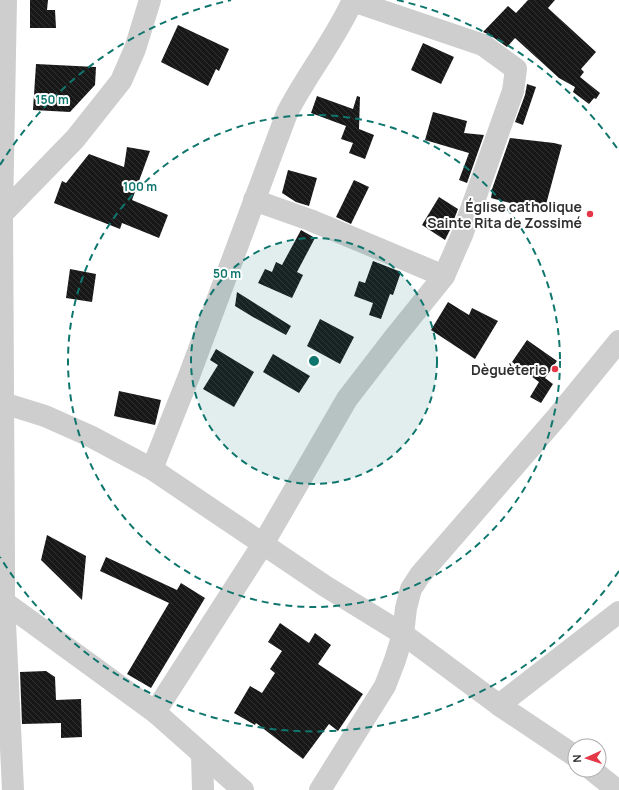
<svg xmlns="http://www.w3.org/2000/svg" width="619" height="790" font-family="Manrope,sans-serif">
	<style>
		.building { fill: url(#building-back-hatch) }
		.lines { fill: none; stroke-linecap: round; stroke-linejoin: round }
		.minor { stroke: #cecece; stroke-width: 22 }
		.ring { fill: none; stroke: #0f766e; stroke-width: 2; stroke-dasharray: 7 5 }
		.poi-dot { fill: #e43848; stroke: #fff; stroke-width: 1.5 }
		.labels { text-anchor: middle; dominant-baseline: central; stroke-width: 4; stroke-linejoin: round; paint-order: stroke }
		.poi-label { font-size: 14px; font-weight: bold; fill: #313131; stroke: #fff; text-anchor: end }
		.centre { fill: #0f766e; stroke: #fff; stroke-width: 2 }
		.ring-label { font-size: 12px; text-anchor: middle; font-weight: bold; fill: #0f766e; stroke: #fff; stroke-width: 4; stroke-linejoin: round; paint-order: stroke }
	</style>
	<defs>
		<pattern id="building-back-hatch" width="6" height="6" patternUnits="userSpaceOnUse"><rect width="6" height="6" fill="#181818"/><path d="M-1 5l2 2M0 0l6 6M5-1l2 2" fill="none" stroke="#313131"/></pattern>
	</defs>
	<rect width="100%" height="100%" fill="#fff"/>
	<!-- building -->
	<g class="building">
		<path d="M30 0H48L47 10H55L56 28H30Z"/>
		<path d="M528 0H555L548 8 596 52 581 69 584 72 580 77 600 93 596 99 594 98 589 104 573 92 575 87 559 78 515 38 507 47 490 35 483 32 508 6 516 13Z"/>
		<path d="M178 25 229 49 219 71 216 69 208 86 161 62Z"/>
		<path d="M423 43 454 57 441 84 411 70Z"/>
		<path d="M36 64 96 67 95 85 70 112 33 110Z"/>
		<path d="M527 84 536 87 523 125 515 122 525 95Z"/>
		<path d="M317 96 353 109 357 96 360 97 359 129 374 135 365 159 349 153 353 143 341 139 346 126 311 113Z"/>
		<path d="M433 112 467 121 464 133 484 135 467 183 459 180 469 153 425 140Z"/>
		<path d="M510 138 554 143 562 145 544 212 491 198 492 192H491Z"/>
		<path d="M127 147 150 151 132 200 168 215 159 238 122 223 120 229 54 203 62 181 66 183 89 154 124 167Z"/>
		<path d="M288 170 317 178 309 206 296 202 282 193Z"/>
		<path d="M354 180 369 187 351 224 336 217Z"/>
		<path d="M439 197 458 209 450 230 445 240 422 225Z"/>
		<path d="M301 230 315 238 297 272 303 275 292 298 258 283 265 269 272 272 276 262 282 265Z"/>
		<path d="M373 261 401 272 393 295 390 294 381 319 369 315 373 303 354 296 359 281 365 283Z"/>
		<path d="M70 269 96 274 92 302 66 298Z"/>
		<path d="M237 292 291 326 286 335 253 317 235 306Z"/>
		<path d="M448 302 469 315 472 308 498 321 475 359 431 330Z"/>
		<path d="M320 319 354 337 340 364 307 346Z"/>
		<path d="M527 340 557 361 545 378 553 384 541 403 530 397 539 382 512 362Z"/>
		<path d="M216 349 254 372 234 407 203 389 218 365 210 360Z"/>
		<path d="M273 354 310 376 299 393 263 372Z"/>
		<path d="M119 391 161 400 155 425 114 416Z"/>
		<path d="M47 535 86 556 82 600 41 560Z"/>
		<path d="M106 557 177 590 181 583 205 598 151 688 127 674 169 603 100 571Z"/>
		<path d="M280 623 309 643 315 633 331 645 318 664 363 694 338 731 329 724 303 759 256 723 255 725 234 713 250 686 262 693 275 673 270 669 282 651 268 642Z"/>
		<path d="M46 671 55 677 56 700 81 699 82 737 61 738V723L22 724 20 672Z"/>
	</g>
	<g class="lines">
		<!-- minor -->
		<g class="minor">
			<path d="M6 0 2 214 4 560V602L13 790"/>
			<path d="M254 200 310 220 444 276"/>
			<path d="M0 213 2 214 75 139 121 81 135 49 150 0"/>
			<path d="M3 403 45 416 90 436 152 469 325 586 403 634 499 705 575 756"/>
			<path d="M152 469 189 376 287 113C307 74 335 40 353 0"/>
			<path d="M4 602 155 712 243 790"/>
			<path d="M499 705 619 612"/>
			<path d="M155 712 263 544 347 399 394 338 444 276 462 235 513 91 516 69 483 45 353 1"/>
			<path d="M202 754 203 790"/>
			<path d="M592 770 617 790"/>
			<path d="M320 790 385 686 395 660 403 634 406 608 411 589 420 575 557 417 619 341"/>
		</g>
	</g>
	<!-- distance rings -->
	<circle cx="314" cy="361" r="123" fill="#0f766e" fill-opacity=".12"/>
	<g class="ring">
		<circle cx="314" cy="361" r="123"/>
		<circle cx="314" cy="361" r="246"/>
		<path d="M619 571A370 370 0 0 1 0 557M0 165A370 370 0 0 1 231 0M397 0A370 370 0 0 1 619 151"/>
	</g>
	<!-- markers -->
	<g class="poi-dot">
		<circle cx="590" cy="214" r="4"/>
		<circle cx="555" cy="369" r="4"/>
	</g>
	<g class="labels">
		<!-- poi labels -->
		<g class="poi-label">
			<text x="582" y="206">Église catholique<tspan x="582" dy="16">Sainte Rita de Zossimé</tspan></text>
			<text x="547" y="369">Dèguèterie</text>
		</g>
	</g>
	<circle cx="314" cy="361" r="6" class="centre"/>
	<g class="ring-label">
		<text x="52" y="104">150 m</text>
		<text x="140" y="191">100 m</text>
		<text x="227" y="278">50 m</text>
	</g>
	<!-- north arrow -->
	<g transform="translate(587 758) rotate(267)"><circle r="19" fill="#ffffff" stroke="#adadad"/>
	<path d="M0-3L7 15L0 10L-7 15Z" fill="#e43848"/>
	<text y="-6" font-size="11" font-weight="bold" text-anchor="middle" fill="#313131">N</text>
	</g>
</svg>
